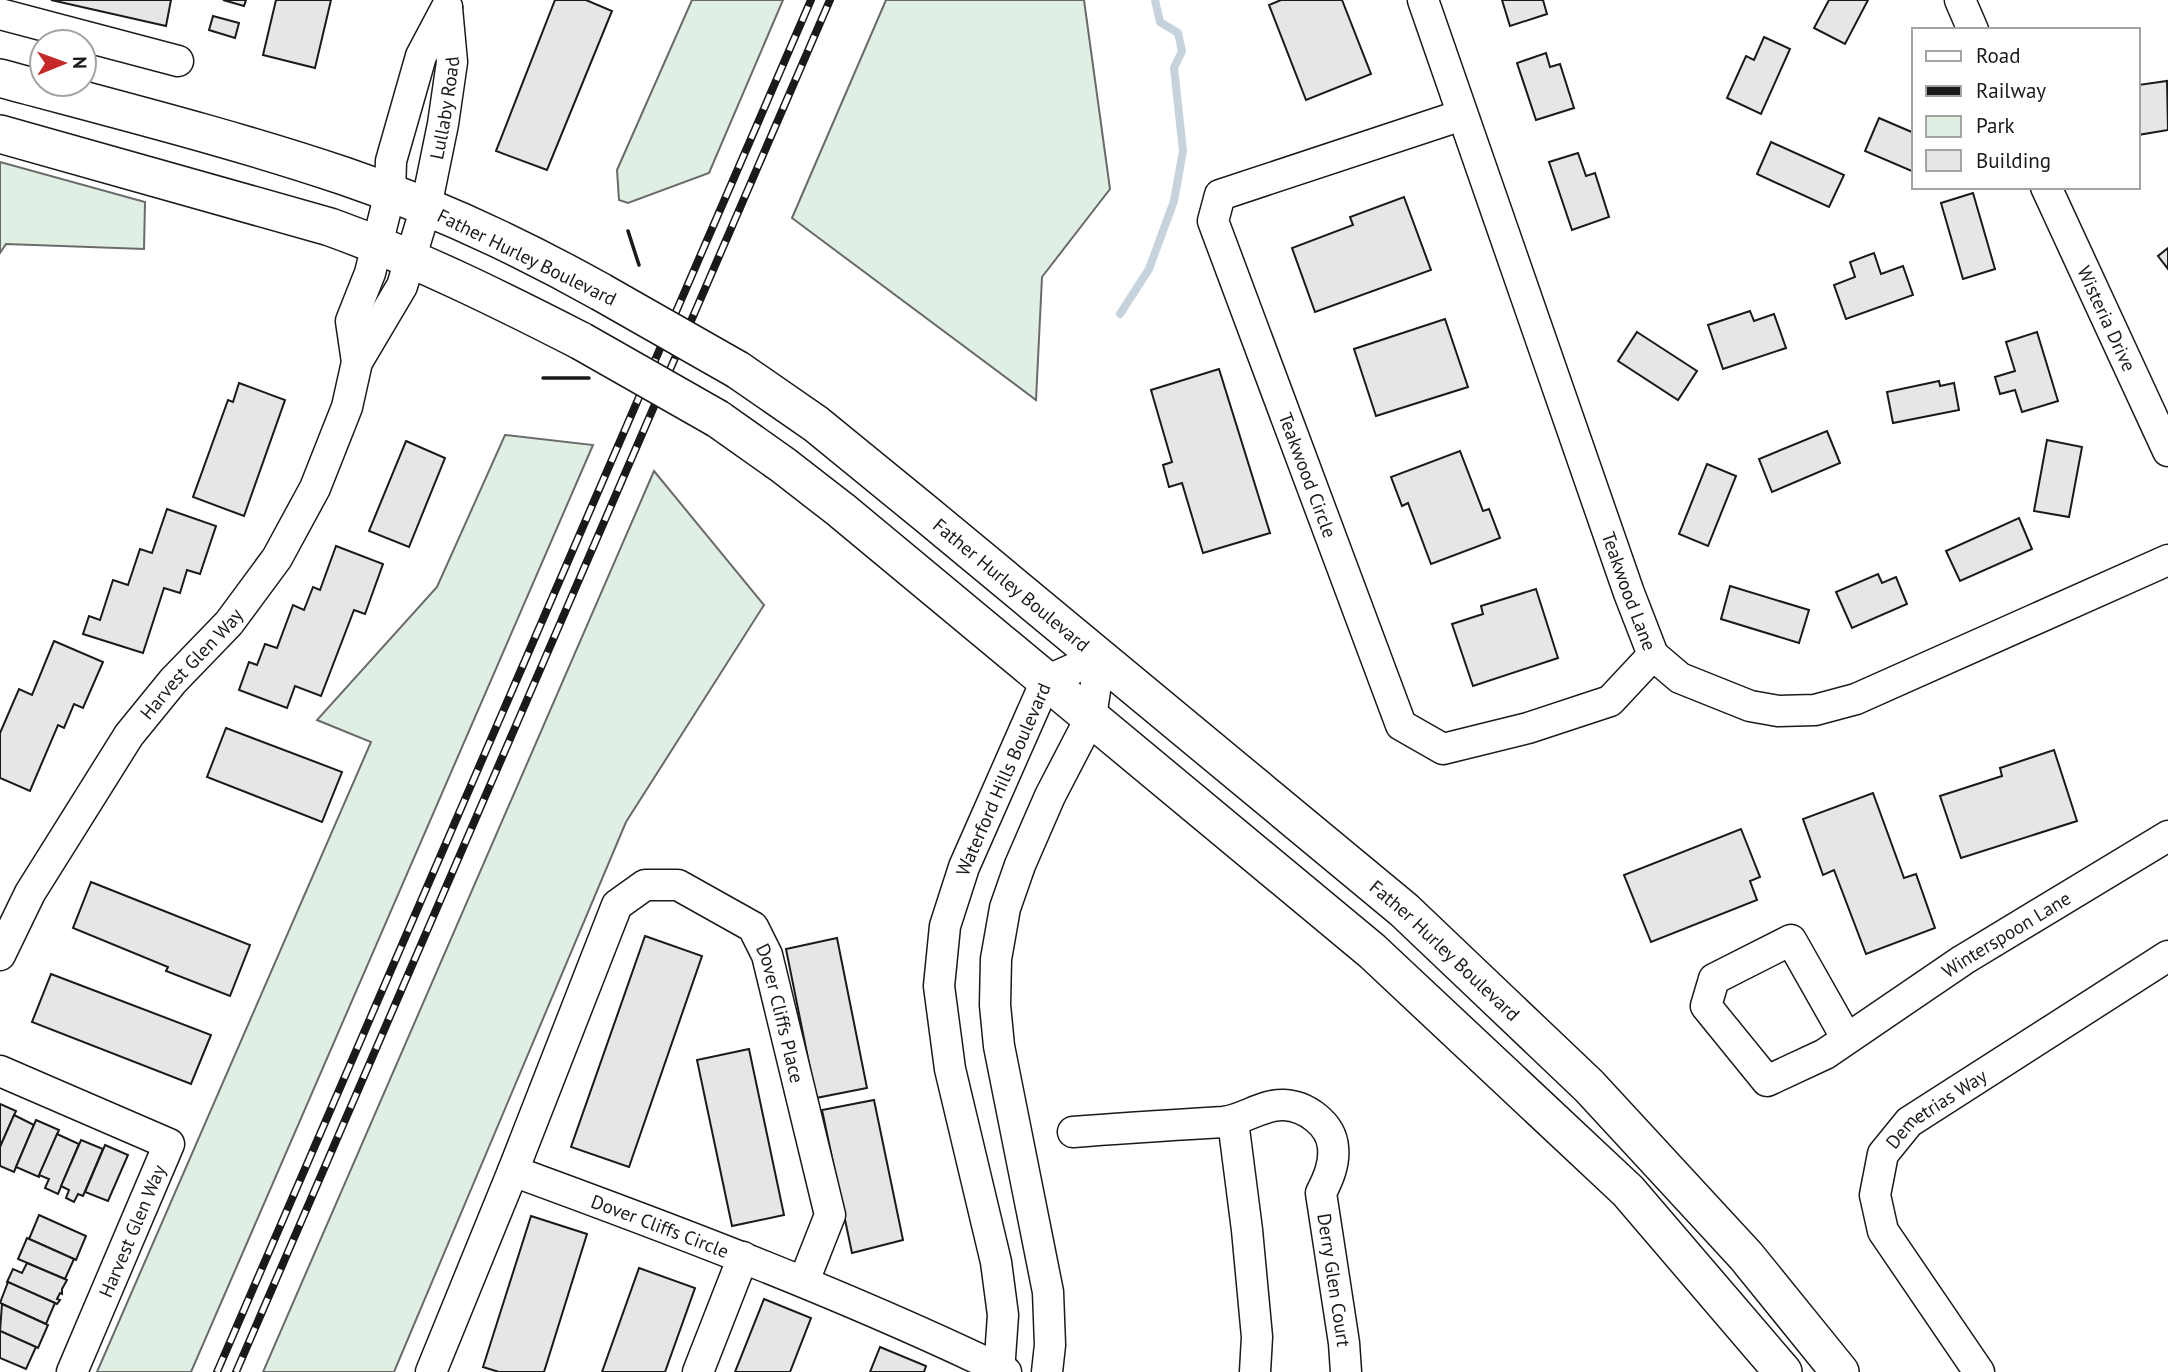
<svg xmlns="http://www.w3.org/2000/svg" width="2168" height="1372" font-family="'PT Sans',sans-serif">
	<style>
		.green { fill: #e0efe3; stroke: #6a6a6a; stroke-width: 2 }
		.lines { fill: none; stroke-linecap: round; stroke-linejoin: round }
		.stream { stroke: #c6d2dc; stroke-width: 8 }
		.building { fill: #e6e6e6; stroke: #1a1a1a; stroke-width: 2 }
		.minor-casing { stroke: #1a1a1a; stroke-width: 33 }
		.major-casing { stroke: #1a1a1a; stroke-width: 40 }
		.minor { stroke: #fff; stroke-width: 30 }
		.major { stroke: #fff; stroke-width: 37 }
		.rail-casing { stroke: #1a1a1a; stroke-width: 8 }
		.rail { stroke: #fff; stroke-width: 5; stroke-dasharray: 16; stroke-linecap: butt }
		.major-bridge-casing { stroke: #1a1a1a; stroke-width: 40; stroke-linecap: butt }
		.major-bridge { stroke: #fff; stroke-width: 37 }
		.wall { stroke: #1a1a1a; stroke-width: 3.5 }
		.labels { text-anchor: middle; dominant-baseline: central; stroke-width: 5; stroke-linejoin: round; paint-order: stroke }
		.street-label { font-size: 19px; fill: #1a1a1a; stroke: #fff }
	</style>
	<rect width="100%" height="100%" fill="#fff"/>
	<!-- green -->
	<g class="green">
		<path d="M692 0H783L709 173 628 203 619 200 617 170Z"/>
		<path d="M886 0H1084L1110 189 1042 277 1036 400 792 218Z"/>
		<path d="M0 162 145 202 144 249 6 244 0 253Z"/>
		<path d="M505 435 593 445 191 1372H97L371 742 317 720 437 587Z"/>
		<path d="M654 471 764 605 626 822 394 1372H263Z"/>
	</g>
	<g class="lines">
		<!-- stream -->
		<path class="stream" d="M1120 314 1149 269 1174 201 1183 151 1174 68 1182 51 1178 33 1160 22 1155 0"/>
	</g>
	<!-- building -->
	<g class="building">
		<path d="M51 0H171L166 26Z"/>
		<path d="M223 0H246L244 6Z"/>
		<path d="M276 0H331L315 68 263 55Z"/>
		<path d="M555 0H586L612 11 547 170 496 151Z"/>
		<path d="M1281 0H1342L1371 74 1306 100 1269 5Z"/>
		<path d="M1502 0H1543L1547 14 1510 26Z"/>
		<path d="M1829 0H1868L1845 44 1814 28Z"/>
		<path d="M213 16 239 23 235 38 209 30Z"/>
		<path d="M1764 37 1790 49 1761 114 1727 98 1746 56 1754 60Z"/>
		<path d="M1546 53 1550 67 1560 64 1574 108 1536 120 1517 63Z"/>
		<path d="M2167 81 2168 130 2138 135V85Z"/>
		<path d="M1879 118 1914 133V172L1865 151Z"/>
		<path d="M1771 142 1844 175 1829 207 1757 174Z"/>
		<path d="M1578 153 1586 176 1595 173 1609 217 1572 230 1549 162Z"/>
		<path d="M1973 193 1995 269 1963 279 1941 203Z"/>
		<path d="M1404 197 1431 270 1315 312 1292 248 1353 225 1350 217Z"/>
		<path d="M2168 248V269L2158 256Z"/>
		<path d="M1874 253 1881 274 1903 266 1913 295 1846 319 1834 285 1855 277 1850 262Z"/>
		<path d="M1750 311 1754 321 1774 314 1786 348 1723 369 1708 325Z"/>
		<path d="M1445 319 1468 387 1376 416 1354 349Z"/>
		<path d="M1637 332 1697 371 1678 400 1618 361Z"/>
		<path d="M2037 332 2058 401 2022 412 2015 390 2000 394 1995 377 2015 371 2006 342Z"/>
		<path d="M1219 369 1270 533 1203 553 1182 483 1169 487 1163 465 1172 462 1151 390Z"/>
		<path d="M1939 381 1940 386 1954 383 1959 410 1893 423 1887 392Z"/>
		<path d="M239 383 285 400 244 516 193 497 228 400 233 402Z"/>
		<path d="M1827 431 1840 463 1772 492 1759 459Z"/>
		<path d="M2047 440 2082 447 2069 517 2034 511Z"/>
		<path d="M406 441 445 458 409 547 369 531Z"/>
		<path d="M1460 451 1483 511 1489 509 1500 538 1431 564 1408 503 1402 506 1391 477Z"/>
		<path d="M1707 464 1736 476 1708 546 1679 534Z"/>
		<path d="M167 509 216 526 200 574 187 570 180 593 164 588 143 653 83 634 89 616 100 620 113 580 128 585 140 549 152 553Z"/>
		<path d="M2019 518 2032 549 1960 581 1946 551Z"/>
		<path d="M336 546 383 564 365 614 354 610 321 696 295 686 287 708 239 690 249 662 257 665 265 644 277 648 293 605 304 610 313 587 320 590Z"/>
		<path d="M1878 574 1882 583 1896 577 1907 604 1852 628 1836 592Z"/>
		<path d="M1730 586 1809 610 1799 643 1721 619Z"/>
		<path d="M1536 589 1558 658 1473 686 1452 624 1483 614 1481 606Z"/>
		<path d="M54 641 103 662 83 708 74 704 64 728 58 725 30 791 0 778V733L19 689 32 695Z"/>
		<path d="M226 728 342 772 322 822 207 777Z"/>
		<path d="M2054 750 2077 821 1961 858 1940 796 2002 776 2000 768Z"/>
		<path d="M1873 793 1904 878 1916 874 1935 928 1866 954 1834 870 1823 875 1803 819Z"/>
		<path d="M1741 829 1760 877 1750 881 1757 900 1651 942 1624 875Z"/>
		<path d="M91 882 250 945 230 996 166 971 168 967 73 928Z"/>
		<path d="M645 936 702 956 629 1167 571 1147Z"/>
		<path d="M837 938 867 1088 816 1098 786 949Z"/>
		<path d="M51 974 211 1035 191 1084 32 1022Z"/>
		<path d="M749 1049 784 1215 732 1226 697 1060Z"/>
		<path d="M874 1100 903 1240 852 1253 822 1110Z"/>
		<path d="M0 1104 16 1111 0 1147Z"/>
		<path d="M14 1115 34 1125 14 1172 0 1166V1147Z"/>
		<path d="M36 1120 59 1130 39 1177 16 1167Z"/>
		<path d="M57 1134 79 1144 58 1194 45 1188 49 1179 39 1175Z"/>
		<path d="M81 1140 103 1149 83 1196 78 1194 74 1202 66 1198 69 1190 61 1186Z"/>
		<path d="M105 1145 128 1155 108 1201 85 1192Z"/>
		<path d="M39 1215 86 1236 76 1260 29 1239Z"/>
		<path d="M531 1216 587 1234 544 1372H499L483 1367Z"/>
		<path d="M27 1238 74 1259 65 1279 18 1259Z"/>
		<path d="M27 1263 67 1280 62 1289V1294L60 1293 57 1299 60 1300 57 1304 7 1282 13 1269 22 1273Z"/>
		<path d="M639 1268 695 1288 665 1372H602Z"/>
		<path d="M8 1282 55 1303 46 1324 0 1303Z"/>
		<path d="M764 1299 811 1318 790 1372H735Z"/>
		<path d="M2 1304 48 1325 38 1348 0 1331Z"/>
		<path d="M0 1331 36 1347 26 1369 0 1358Z"/>
		<path d="M880 1347 926 1366 924 1372H870Z"/>
	</g>
	<g class="lines">
		<defs>
			<g id="minor">
				<path id="s1" d="M1423 0 1629 593 1653 655 1680 678 1750 706 1778 711 1815 710 1856 699 2168 560"/>
				<path d="M1960 0 1973 30"/>
				<path d="M0 14 178 61"/>
				<path id="s2" d="M1462 115 1220 195 1213 221 1401 725 1443 749 1528 728 1610 701 1653 655"/>
				<path id="s3" d="M2046 187 2168 451"/>
				<path d="M357 362 351 321 370 273 390 193 391 161 421 56 447 7"/>
				<path id="s4" d="M0 955 30 893 129 735 173 681 229 623 277 558 315 488 347 407 357 362 402 286 426 207 443 124 452 62 447 8"/>
				<path id="s5" d="M1847 1039 1791 940 1714 979 1706 1006 1767 1081 1825 1054 1963 960 2168 836"/>
				<path d="M0 1071 169 1144 72 1372"/>
				<path d="M1233 1121 1247 1230 1257 1337 1255 1372"/>
				<path id="s6" d="M1073 1132C1123 1128 1173 1125 1223 1122 1244 1120 1262 1104 1284 1105 1306 1106 1331 1124 1333 1147 1335 1164 1328 1179 1321 1193L1344 1343 1346 1372"/>
				<path id="s7" d="M513 1171 617 905 645 885H678L753 927 767 955 830 1215 804 1281"/>
				<path id="s8" d="M431 1372 513 1171C680 1232 846 1295 1006 1372"/>
				<path d="M698 1372 743 1257"/>
				<path id="s9" d="M999 1372 1003 1315 996 1262 950 1069 939 986 945 926 964 867 1046 681 1100 657"/>
				<path d="M1047 1372 1050 1345 1048 1292 999 1046 995 1005 996 959 1005 908 1020 865 1050 796 1091 717 1100 657"/>
				<path id="s10" d="M1979 1372 1883 1231 1875 1195 1883 1154 1909 1122 2168 956"/>
			</g>
			<g id="major">
				<path d="M0 78C115 109 231 138 344 176 433 206 519 246 601 292"/>
				<path d="M0 134 330 227C416 258 499 299 581 341"/>
				<path id="s11" d="M738 370 816 424 925 513 1404 910 1589 1086 1746 1256 1840 1372"/>
				<path d="M718 419 783 465 841 510 1372 951 1628 1191 1783 1372"/>
			</g>
		</defs>
		<!-- minor casing -->
		<use href="#minor" class="minor-casing"/>
		<!-- major casing -->
		<use href="#major" class="major-casing"/>
		<!-- minor -->
		<use href="#minor" class="minor"/>
		<!-- major -->
		<use href="#major" class="major"/>
		<defs>
			<g id="rail">
				<path d="M217 1372 811 0"/>
				<path d="M236 1372 830 0"/>
			</g>
		</defs>
		<!-- rail casing -->
		<use href="#rail" class="rail-casing"/>
		<!-- rail -->
		<use href="#rail" class="rail"/>
		<defs>
			<g id="major-bridge">
				<path d="M601 292 738 370"/>
				<path d="M581 341 718 419"/>
			</g>
		</defs>
		<!-- major-bridge casing -->
		<use href="#major-bridge" class="major-bridge-casing"/>
		<!-- major-bridge -->
		<use href="#major-bridge" class="major-bridge"/>
		<!-- wall -->
		<g class="wall">
			<path d="M628 231 639 265"/>
			<path d="M543 378H589"/>
		</g>
	</g>
	<g class="labels">
		<!-- street labels -->
		<g class="street-label">
			<text stroke="none"><textPath href="#s4" startOffset="971">Lullaby Road</textPath></text>
			<text transform="translate(527 257) rotate(26)">Father Hurley Boulevard</text>
			<text stroke="none"><textPath href="#s3" startOffset="145">Wisteria Drive</textPath></text>
			<text stroke="none"><textPath href="#s2" startOffset="553">Teakwood Circle</textPath></text>
			<text stroke="none"><textPath href="#s11" startOffset="348">Father Hurley Boulevard</textPath></text>
			<text stroke="none"><textPath href="#s1" startOffset="626">Teakwood Lane</textPath></text>
			<text stroke="none"><textPath href="#s4" startOffset="350">Harvest Glen Way</textPath></text>
			<text stroke="none"><textPath href="#s9" startOffset="611">Waterford Hills Boulevard</textPath></text>
			<text stroke="none"><textPath href="#s5" startOffset="606">Winterspoon Lane</textPath></text>
			<text stroke="none"><textPath href="#s11" startOffset="915">Father Hurley Boulevard</textPath></text>
			<text stroke="none"><textPath href="#s7" startOffset="530">Dover Cliffs Place</textPath></text>
			<text stroke="none"><textPath href="#s10" startOffset="320">Demetrias Way</textPath></text>
			<text stroke="none"><textPath href="#s8" startOffset="374">Dover Cliffs Circle</textPath></text>
			<text transform="translate(132 1231) rotate(-67)">Harvest Glen Way</text>
			<text stroke="none"><textPath href="#s6" startOffset="420">Derry Glen Court</textPath></text>
		</g>
	</g>
	<!-- legend -->
	<rect x="1912" y="28" width="228" height="161" fill="#ffffff" stroke="#a3a3a3" stroke-width="2"/>
	<rect x="1926" y="51" width="35" height="10" fill="#ffffff" stroke="#a3a3a3" stroke-width="2"/>
	<text x="1976" y="63" font-size="21" fill="#1a1a1a">Road</text>
	<rect x="1926" y="86" width="35" height="10" fill="#1a1a1a" stroke="#a3a3a3" stroke-width="2"/>
	<text x="1976" y="98" font-size="21" fill="#1a1a1a">Railway</text>
	<rect x="1926" y="116" width="35" height="21" fill="#e0efe3" stroke="#a3a3a3" stroke-width="2"/>
	<text x="1976" y="133" font-size="21" fill="#1a1a1a">Park</text>
	<rect x="1926" y="150" width="35" height="21" fill="#e6e6e6" stroke="#a3a3a3" stroke-width="2"/>
	<text x="1976" y="168" font-size="21" fill="#1a1a1a">Building</text>
	<!-- north arrow -->
	<g transform="translate(63 63) rotate(89)"><circle r="33" fill="#ffffff" stroke="#a3a3a3" stroke-width="2"/>
	<path d="M0-5L12 26L0 18L-12 26Z" fill="#c62828"/>
	<text y="-10" font-size="19" font-weight="bold" text-anchor="middle" fill="#1a1a1a">N</text>
	</g>
</svg>
